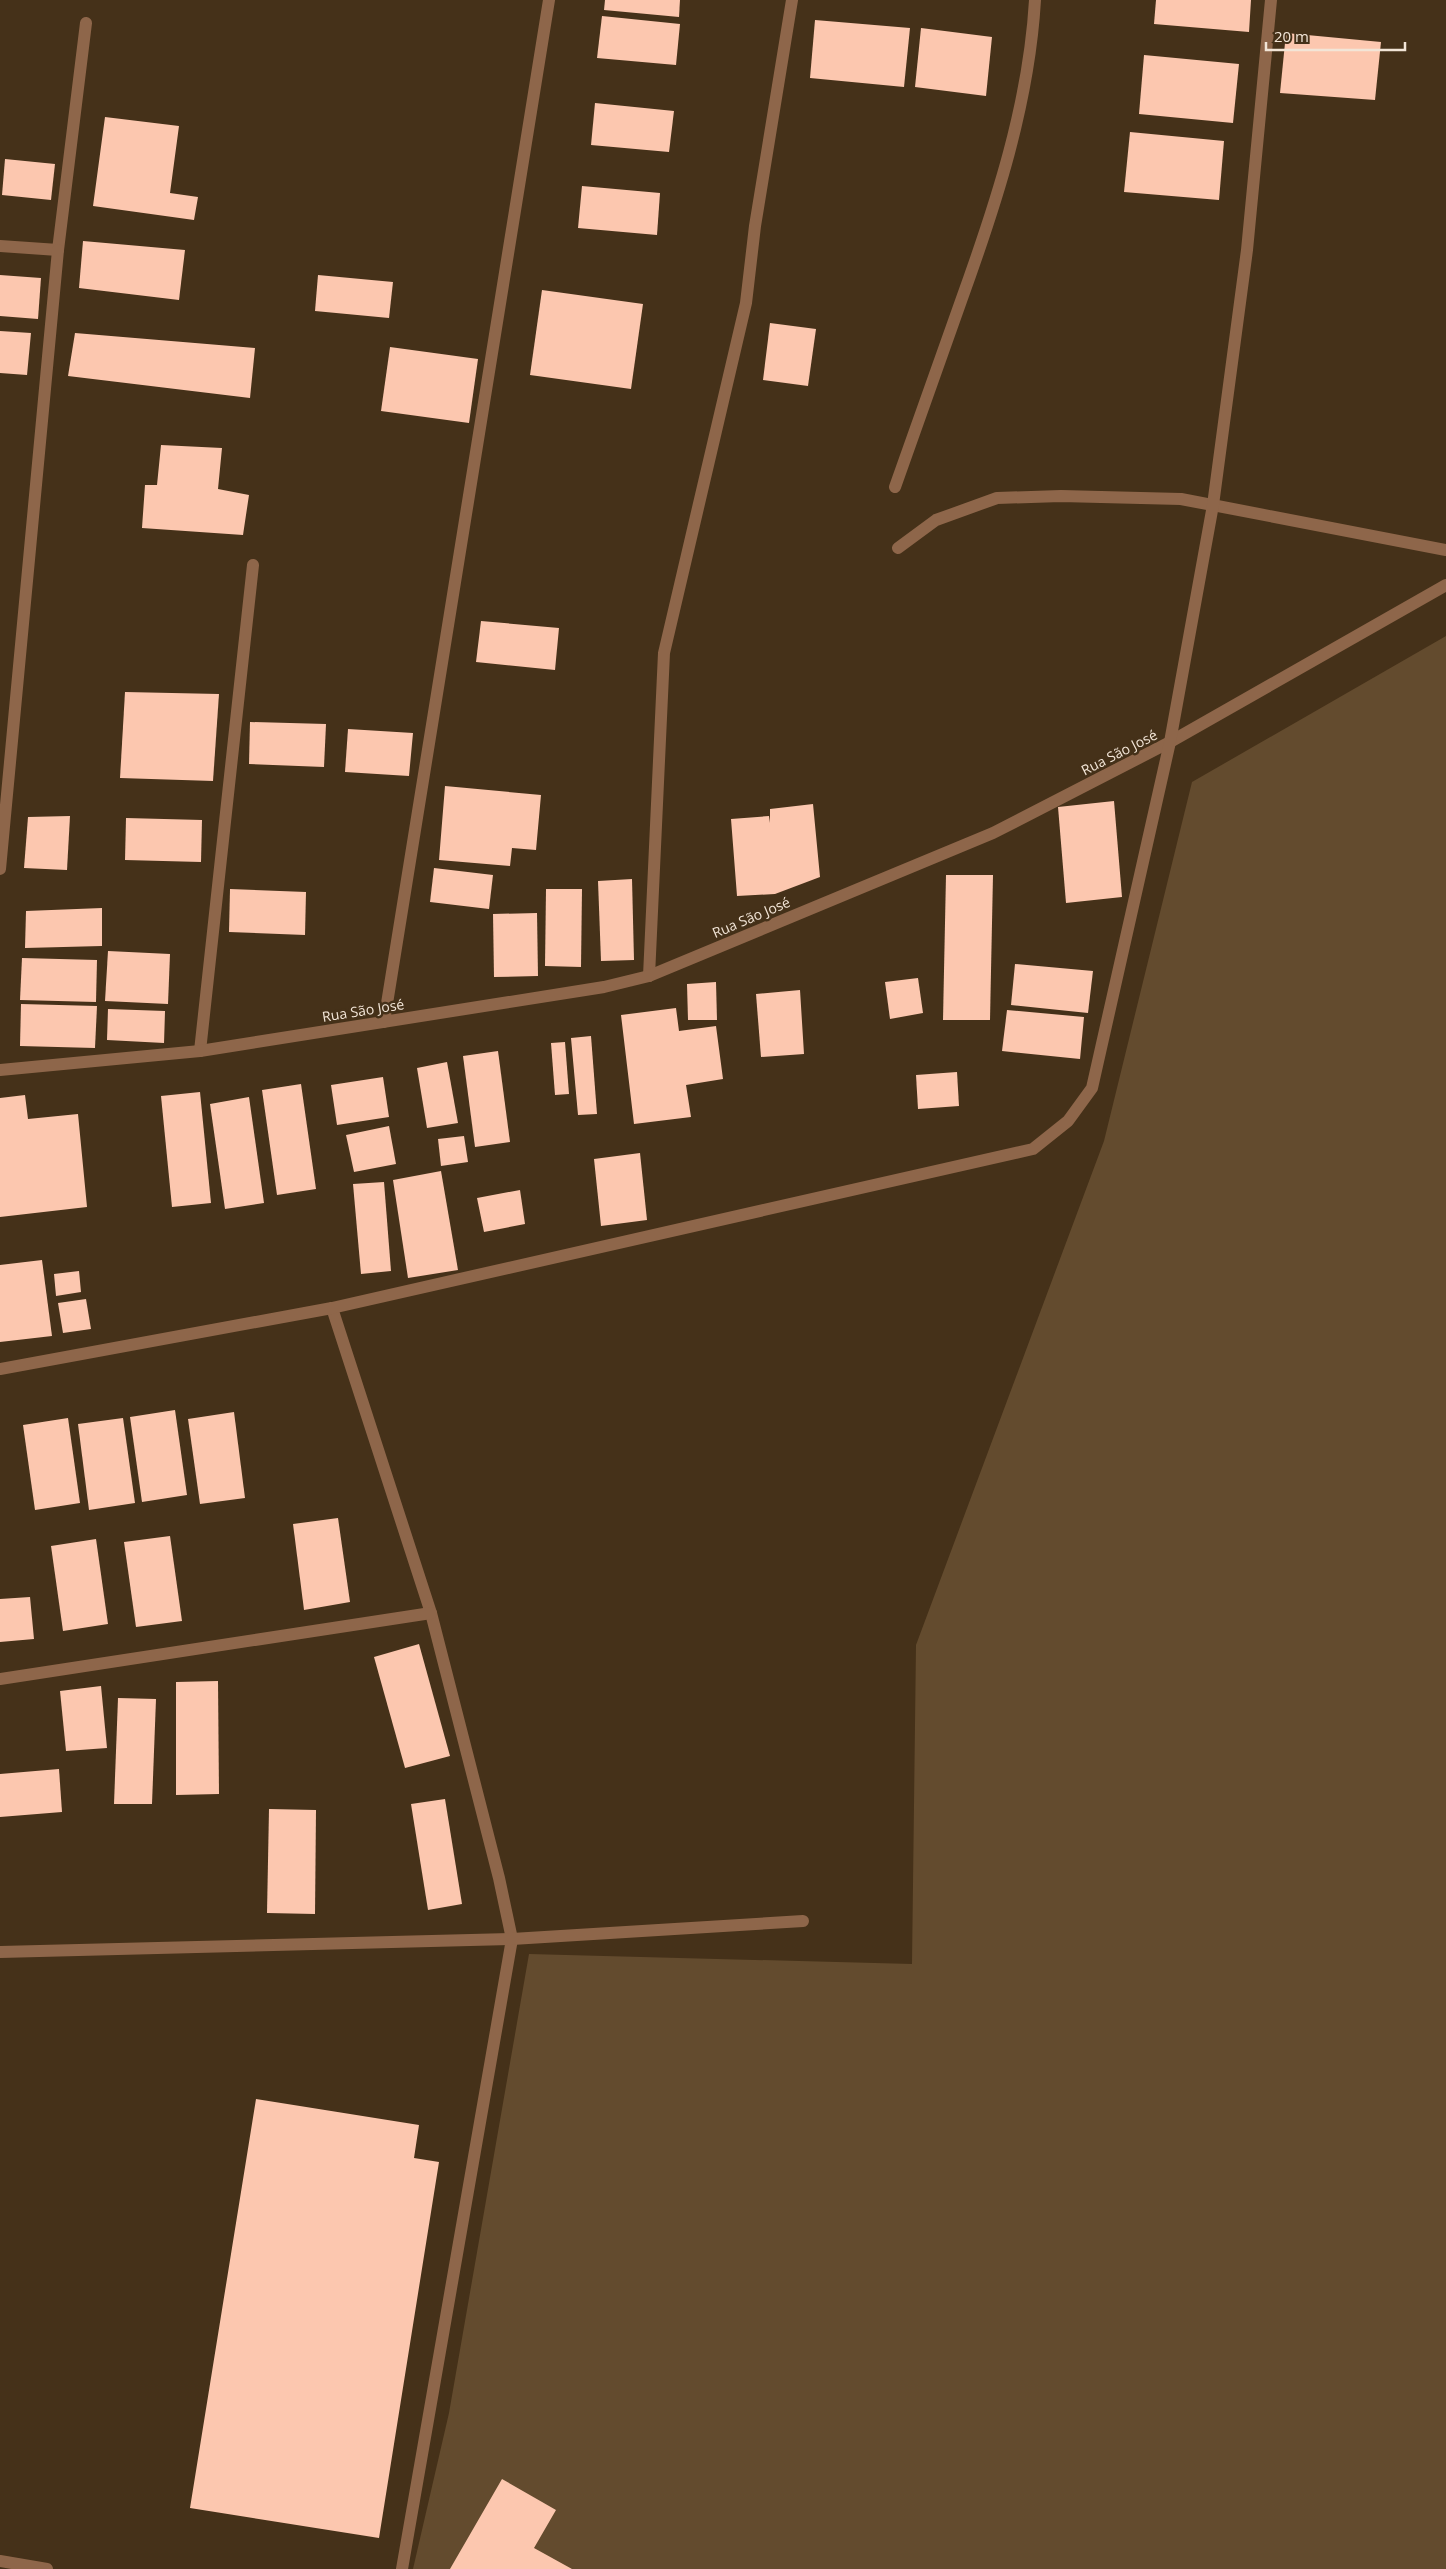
<svg xmlns="http://www.w3.org/2000/svg" width="1446" height="2569" font-family="'Open Sans',sans-serif">
	<style>
		.green { fill: #634b2e }
		.building { fill: #fcc7af }
		.lines { fill: none; stroke-linecap: round; stroke-linejoin: round }
		.minor { stroke: #8e664a; stroke-width: 12 }
		.labels { text-anchor: middle; dominant-baseline: central; stroke-width: 5; stroke-linejoin: round; paint-order: stroke }
		.street-label { font-size: 14px; fill: #f2e5d7; stroke: #453119 }
	</style>
	<rect width="100%" height="100%" fill="#453119"/>
	<!-- green -->
	<path class="green" d="M1446 636V2569H413L449 2413 529 1954 912 1964 916 1645 1104 1141 1192 782Z"/>
	<!-- building -->
	<g class="building">
		<path d="M605 0H680L679 17 604 10Z"/>
		<path d="M1156 0H1251L1249 32 1154 24Z"/>
		<path d="M602 16 680 24 676 65 597 58Z"/>
		<path d="M815 20 910 28 904 87 810 78Z"/>
		<path d="M921 28 992 37 986 96 915 87Z"/>
		<path d="M1286 33 1381 42 1375 100 1280 93Z"/>
		<path d="M1144 55 1239 64 1233 123 1139 114Z"/>
		<path d="M595 103 674 111 669 152 591 145Z"/>
		<path d="M105 117 179 126 170 193 198 197 194 220 93 206Z"/>
		<path d="M1130 132 1224 141 1219 200 1124 192Z"/>
		<path d="M5 159 55 164 51 200 2 195Z"/>
		<path d="M582 186 660 193 657 235 578 228Z"/>
		<path d="M83 241 185 250 179 300 79 288Z"/>
		<path d="M0 275 41 278 38 319 0 316Z"/>
		<path d="M318 275 393 282 389 318 315 311Z"/>
		<path d="M542 290 643 304 631 389 530 375Z"/>
		<path d="M770 323 816 329 808 386 763 380Z"/>
		<path d="M0 331 31 333 27 375 0 373Z"/>
		<path d="M75 333 255 348 250 398 68 376Z"/>
		<path d="M390 347 478 359 469 423 381 411Z"/>
		<path d="M161 445 222 448 218 489 249 495 243 535 142 528 145 485H157Z"/>
		<path d="M481 621 559 628 555 670 476 662Z"/>
		<path d="M125 692 219 694 213 781 120 778Z"/>
		<path d="M250 722 326 724 324 767 249 764Z"/>
		<path d="M348 729 413 733 409 776 345 772Z"/>
		<path d="M445 786 541 795 536 850 512 848 510 866 439 860Z"/>
		<path d="M1114 801 1122 897 1066 903 1058 807Z"/>
		<path d="M813 804 820 877 775 894 737 896 731 819 769 816 770 823V809Z"/>
		<path d="M70 816 67 870 24 868 28 817Z"/>
		<path d="M126 818 202 820 201 862 125 860Z"/>
		<path d="M434 868 493 875 489 909 430 902Z"/>
		<path d="M946 875H993L990 1020H943Z"/>
		<path d="M632 879 634 960 601 961 598 881Z"/>
		<path d="M230 889 306 892 305 935 229 932Z"/>
		<path d="M546 889H582L581 967 545 966Z"/>
		<path d="M102 908V946L25 948 26 911Z"/>
		<path d="M537 913 538 976 494 977 493 914Z"/>
		<path d="M108 951 170 954 168 1004 105 1001Z"/>
		<path d="M22 958 97 960 96 1002 20 1000Z"/>
		<path d="M1015 964 1093 971 1088 1013 1011 1005Z"/>
		<path d="M918 978 923 1013 890 1019 885 982Z"/>
		<path d="M716 982 717 1020H688L687 984Z"/>
		<path d="M800 990 804 1054 761 1057 756 994Z"/>
		<path d="M21 1004 97 1006 95 1048 20 1046Z"/>
		<path d="M676 1008 679 1031 716 1026 723 1079 686 1085 691 1117 634 1124 621 1015Z"/>
		<path d="M108 1009 165 1011 164 1043 107 1040Z"/>
		<path d="M1007 1010 1084 1017 1080 1059 1002 1051Z"/>
		<path d="M591 1036 597 1114 578 1115 571 1038Z"/>
		<path d="M565 1042 569 1094 555 1095 551 1043Z"/>
		<path d="M498 1051 510 1142 475 1147 463 1056Z"/>
		<path d="M447 1062 458 1123 427 1128 417 1068Z"/>
		<path d="M957 1072 959 1106 918 1109 916 1075Z"/>
		<path d="M383 1077 389 1117 337 1125 331 1085Z"/>
		<path d="M301 1084 316 1189 277 1195 262 1090Z"/>
		<path d="M200 1092 211 1203 172 1207 161 1096Z"/>
		<path d="M25 1095 28 1119 78 1114 87 1207 0 1217V1098Z"/>
		<path d="M249 1097 264 1203 225 1209 210 1104Z"/>
		<path d="M389 1126 396 1164 354 1172 346 1135Z"/>
		<path d="M464 1136 468 1162 441 1166 438 1139Z"/>
		<path d="M640 1153 647 1220 601 1226 594 1159Z"/>
		<path d="M441 1171 458 1270 408 1278 393 1180Z"/>
		<path d="M384 1182 391 1271 361 1274 353 1184Z"/>
		<path d="M520 1190 525 1224 484 1232 477 1198Z"/>
		<path d="M42 1260 52 1336 0 1342V1265Z"/>
		<path d="M79 1271 81 1292 56 1296 54 1274Z"/>
		<path d="M86 1299 91 1329 63 1333 58 1303Z"/>
		<path d="M175 1410 187 1495 142 1502 130 1417Z"/>
		<path d="M234 1412 245 1498 200 1504 188 1419Z"/>
		<path d="M68 1418 80 1503 35 1510 23 1425Z"/>
		<path d="M123 1418 135 1503 89 1510 78 1424Z"/>
		<path d="M338 1518 350 1602 304 1610 293 1524Z"/>
		<path d="M170 1536 182 1621 136 1627 124 1542Z"/>
		<path d="M96 1539 108 1624 63 1631 51 1546Z"/>
		<path d="M30 1597 34 1639 0 1642V1599Z"/>
		<path d="M419 1644 450 1756 405 1768 374 1657Z"/>
		<path d="M218 1681 219 1794 176 1795V1682Z"/>
		<path d="M101 1686 107 1748 66 1751 60 1691Z"/>
		<path d="M118 1698 156 1699 152 1804H114Z"/>
		<path d="M59 1769 62 1812 0 1817V1774Z"/>
		<path d="M445 1799 462 1904 428 1910 411 1804Z"/>
		<path d="M269 1809 316 1810 315 1914 267 1913Z"/>
		<path d="M256 2099 419 2125 414 2158 439 2162 379 2538 190 2508Z"/>
		<path d="M502 2479 556 2510 534 2548 572 2569H450Z"/>
	</g>
	<g class="lines">
		<!-- minor -->
		<g class="minor">
			<path d="M0 246 58 250 86 23"/>
			<path d="M895 487C917 425 939 363 961 301 996 204 1029 104 1035 0"/>
			<path d="M898 548 936 520 997 498 1061 496 1181 499 1446 550"/>
			<path d="M0 869 58 250"/>
			<path d="M649 976 664 653 746 303 755 226 792 0"/>
			<path d="M384 1022 549 0"/>
			<path d="M200 1051 253 565"/>
			<path d="M0 1070 200 1051 604 987 649 976 993 833 1170 742 1446 585"/>
			<path d="M332 1308 431 1613 499 1878 512 1939 402 2569"/>
			<path d="M0 1369 332 1308 1033 1149 1068 1121 1092 1088 1170 742 1213 505 1247 250 1271 0"/>
			<path d="M0 1679 431 1613"/>
			<path d="M0 1952 512 1939 803 1921"/>
			<path d="M0 2561 47 2569"/>
		</g>
	</g>
	<g class="labels">
		<!-- street labels -->
		<g class="street-label">
			<text transform="translate(1119 752) rotate(-27)">Rua São José</text>
			<text transform="translate(751 917) rotate(-23)">Rua São José</text>
			<text transform="translate(363 1010) rotate(-9)">Rua São José</text>
		</g>
	</g>
	<!-- scale -->
	<path d="M1266 42v8h139v-8" fill="none" stroke="#f2e5d7" stroke-width="2.5"/>
	<text x="1274" y="42" font-size="15" fill="#f2e5d7" stroke="#453119" stroke-width="4" paint-order="stroke">20 m</text>
</svg>
